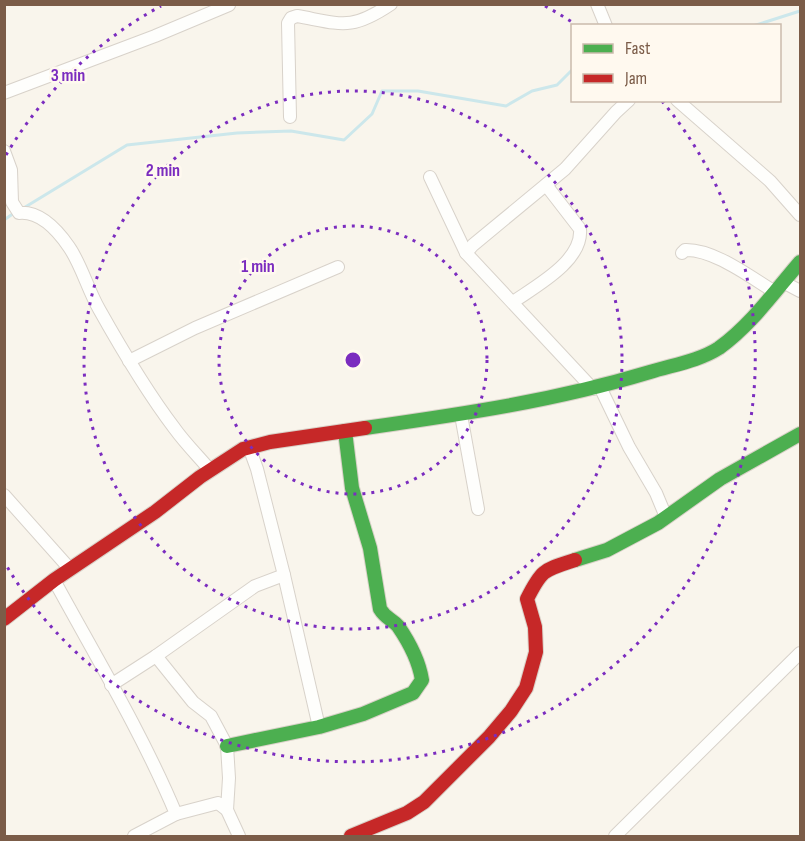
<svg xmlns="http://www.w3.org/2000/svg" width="805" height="841" font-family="'Sofia Sans Condensed',sans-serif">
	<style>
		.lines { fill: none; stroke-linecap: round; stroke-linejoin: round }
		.stream { stroke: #cce7eb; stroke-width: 3 }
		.street-casing { stroke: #d8d2ca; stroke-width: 14 }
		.fast-casing { stroke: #d9d1c8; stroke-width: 16 }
		.jam-casing { stroke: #d9d1c8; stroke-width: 16 }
		.street { stroke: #fefefc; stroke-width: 12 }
		.fast { stroke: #4caf50; stroke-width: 14 }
		.jam { stroke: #c62828; stroke-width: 14 }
		.ring { fill: none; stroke: #7b2cbf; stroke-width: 3; stroke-dasharray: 3 6 }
		.centre { fill: #7b2cbf; stroke: #fff9ef; stroke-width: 3 }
		.ring-label { font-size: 18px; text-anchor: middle; font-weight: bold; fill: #7b2cbf; stroke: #fff9ef; stroke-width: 5; stroke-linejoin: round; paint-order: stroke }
	</style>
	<rect width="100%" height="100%" fill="#f9f5ec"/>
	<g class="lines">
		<!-- stream -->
		<g class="stream">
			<path d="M753 26 800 11"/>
			<path d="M22 209 127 145 237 133 291 131 344 140 372 114 382 91H418L506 106 532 91 557 85 572 70"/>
			<path d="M4 220 14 213"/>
		</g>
		<defs>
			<g id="street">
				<path d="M597 4 606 26"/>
				<path d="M4 93 155 36 229 5"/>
				<path d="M677 100 770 181 800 215"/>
				<path d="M290 117 288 23 291 18 297 16C342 24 351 31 391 4"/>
				<path d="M4 151 11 170 12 202 19 213C40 211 58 231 69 247 81 264 88 290 99 309 122 350 146 391 175 429 185 443 199 457 210 470"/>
				<path d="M430 177 466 253 593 389"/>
				<path d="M466 253 473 245 565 169 616 112 629 100"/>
				<path d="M682 253 685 250C714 249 750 277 775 292"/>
				<path d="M783 282 800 291"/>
				<path d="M513 302C536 286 583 261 580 229L546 185"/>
				<path d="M129 361 195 328 338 267"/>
				<path d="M600 387 629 447 656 493 666 517"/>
				<path d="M461 415 478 509"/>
				<path d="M4 495 70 569"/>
				<path d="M284 575 319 727"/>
				<path d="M54 580C96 657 142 733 176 814L134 836"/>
				<path d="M156 656 193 702 211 716 227 746 229 778 227 810 218 803 176 814"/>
				<path d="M111 685 156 656 255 586 284 575 257 469 249 447"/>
				<path d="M227 810 239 836"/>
				<path d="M615 836 800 653"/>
			</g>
			<g id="fast">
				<path d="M365 428C463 414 554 401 650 372 672 365 699 361 719 348 751 325 775 291 800 262"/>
				<path d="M575 560 607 550 658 523 720 479 800 434"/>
				<path d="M227 746 319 727 363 714 413 693 422 680C419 661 409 642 398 626 392 619 386 619 380 609L370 548 352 488 345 431"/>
			</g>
			<g id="jam">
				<path d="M4 619 54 580 155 512 200 477 243 449 270 442 365 428"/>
				<path d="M351 836 407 813 424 802 489 737 511 711 526 688 536 652 535 627 527 599C542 569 544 570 575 560"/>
			</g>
		</defs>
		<!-- street casing -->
		<use href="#street" class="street-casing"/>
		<!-- fast casing -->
		<use href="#fast" class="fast-casing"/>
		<!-- jam casing -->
		<use href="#jam" class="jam-casing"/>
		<!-- street -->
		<use href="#street" class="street"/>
		<!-- fast -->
		<use href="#fast" class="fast"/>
		<!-- jam -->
		<use href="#jam" class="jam"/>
	</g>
	<!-- distance rings -->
	<g class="ring">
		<circle cx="353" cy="360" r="134"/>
		<circle cx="353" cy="360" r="269"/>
		<path d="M6 155A403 403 0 0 1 161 6M545 6A403 403 0 0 1 575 24M662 101A403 403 0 1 1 6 565"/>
	</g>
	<circle cx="353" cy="360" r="9" class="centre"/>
	<g class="ring-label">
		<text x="68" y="81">3 min</text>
		<text x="163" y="176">2 min</text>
		<text x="258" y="272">1 min</text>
	</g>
	<!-- border -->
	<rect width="805" height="841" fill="none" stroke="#7b5c48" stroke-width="12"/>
	<!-- legend -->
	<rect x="571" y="24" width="210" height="78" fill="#fff9ef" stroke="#cabaac" stroke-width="1.5"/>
	<rect x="583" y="44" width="30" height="9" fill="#4caf50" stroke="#cabaac" stroke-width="1.5"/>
	<text x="625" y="54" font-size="18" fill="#7b5c48">Fast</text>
	<rect x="583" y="74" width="30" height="9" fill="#c62828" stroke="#cabaac" stroke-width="1.5"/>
	<text x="625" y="84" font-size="18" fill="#7b5c48">Jam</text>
</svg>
